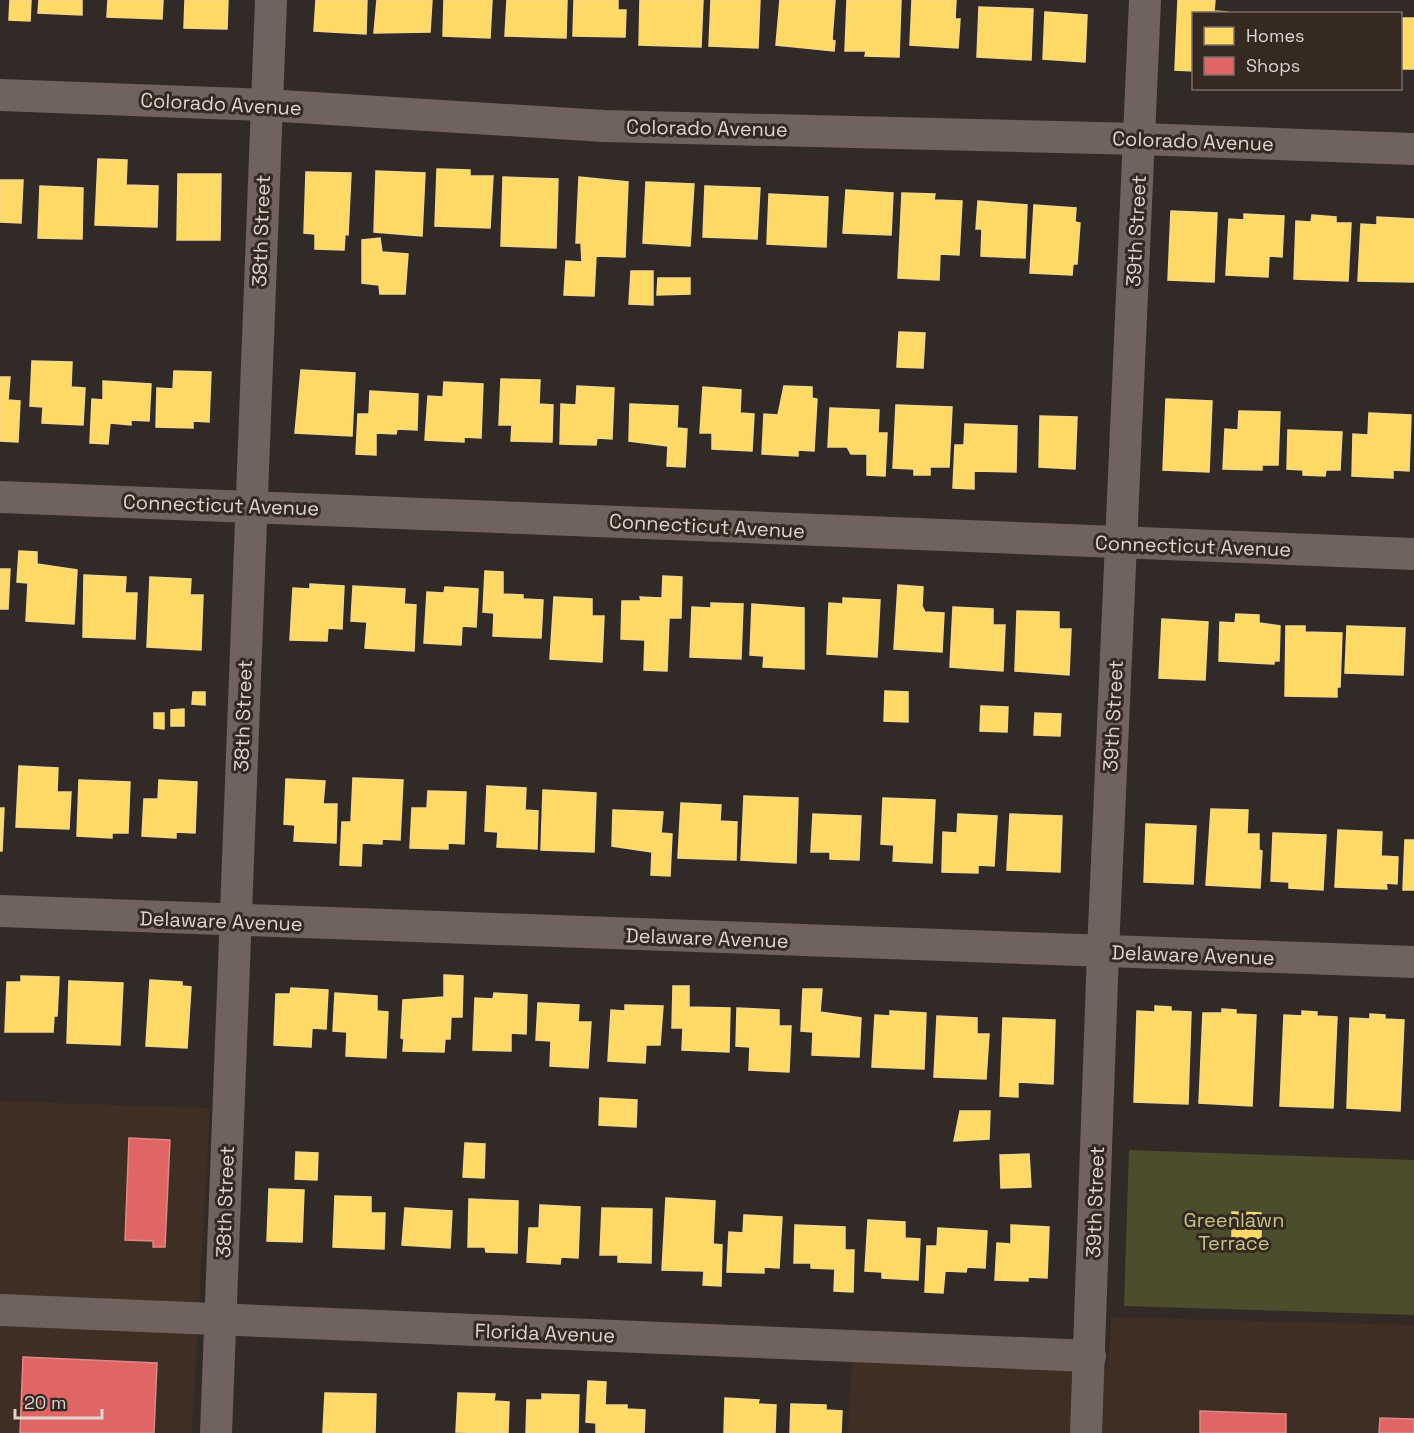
<svg xmlns="http://www.w3.org/2000/svg" width="1414" height="1433" font-family="'Space Grotesk',sans-serif">
	<style>
		.built { fill: #3e2e24 }
		.park { fill: #4b4d2c }
		.homes { fill: #ffd966; stroke: #f5d886; stroke-width: 1.5 }
		.shops { fill: #e06666; stroke: #df8786; stroke-width: 1.5 }
		.lines { fill: none; stroke-linecap: round; stroke-linejoin: round }
		.minor { stroke: #70635f; stroke-width: 32 }
		.labels { text-anchor: middle; dominant-baseline: central; stroke-width: 6; stroke-linejoin: round; paint-order: stroke }
		.street-label { font-size: 20px; fill: #ddd5d1; stroke: #352922 }
		.park-label { font-size: 20px; fill: #c1c684; stroke: #352922 }
	</style>
	<rect width="100%" height="100%" fill="#312a26"/>
	<!-- built -->
	<g class="built">
		<path d="M0 1101 210 1108 192 1433H0Z"/>
		<path d="M1111 1317 1414 1325V1433H848L852 1358 1108 1368Z"/>
	</g>
	<!-- park -->
	<path class="park" d="M1129 1150 1414 1160V1315L1124 1306Z"/>
	<!-- homes -->
	<g class="homes">
		<path d="M10 0H31L30 21 9 20Z"/>
		<path d="M39 0H82V15L38 13Z"/>
		<path d="M108 0H163L162 19 107 17Z"/>
		<path d="M185 0H228L227 29 184 28Z"/>
		<path d="M316 0H367L366 34 314 31Z"/>
		<path d="M377 0H432L430 32 374 33Z"/>
		<path d="M444 0H492L490 38 443 36Z"/>
		<path d="M507 0H567L566 38 505 36Z"/>
		<path d="M574 0H618V10H626L625 37 573 36Z"/>
		<path d="M640 0H703L701 47 639 45Z"/>
		<path d="M711 0H760L758 48 709 46Z"/>
		<path d="M780 0H835L832 40 835 41 834 51 776 45Z"/>
		<path d="M847 0H901L899 57 865 56 866 51H845Z"/>
		<path d="M912 0H956L955 19H960L958 48 910 45Z"/>
		<path d="M1178 0H1215L1214 11 1228 12 1194 14V71L1175 70Z"/>
		<path d="M979 7 1033 9 1031 60 977 57Z"/>
		<path d="M1045 12 1087 15 1085 62 1043 59Z"/>
		<rect x="1400" y="18" width="14" height="51"/>
		<path d="M98 159 127 160 126 185 158 186 157 227 95 225Z"/>
		<path d="M437 169 470 170V176H493L490 228 435 226Z"/>
		<path d="M376 171 425 173 422 236 374 232Z"/>
		<path d="M306 172 351 173 348 235 345 234 344 250 315 249V234L304 233Z"/>
		<path d="M178 174H221L220 240H177Z"/>
		<path d="M503 177 558 179 556 248 501 246Z"/>
		<path d="M579 177 628 182 625 257 596 256 594 296 564 295 566 261 582 262 581 243H576Z"/>
		<path d="M0 180H23L21 223 0 222Z"/>
		<path d="M646 182 694 184 690 246 643 243Z"/>
		<path d="M40 186 83 188 82 239 38 238Z"/>
		<path d="M705 186 760 188 757 239 703 237Z"/>
		<path d="M846 190 893 193 891 235 843 233Z"/>
		<path d="M902 193 935 194 934 200 962 201 959 255 940 254 939 280 898 278Z"/>
		<path d="M769 194 828 197 826 247 767 244Z"/>
		<path d="M978 201 1027 205 1025 258 981 256 982 229H976Z"/>
		<path d="M1034 205 1076 208 1075 222 1080 223 1077 264H1073L1072 275 1030 273Z"/>
		<path d="M1171 211 1217 213 1214 282 1168 280Z"/>
		<path d="M1244 214 1284 216 1282 257 1269 256 1268 277 1226 275 1229 219 1244 220Z"/>
		<path d="M1312 215 1336 217V223H1351L1348 281 1294 279 1296 221 1311 222Z"/>
		<path d="M1377 217 1414 219V282L1358 281 1361 224 1377 225Z"/>
		<path d="M380 238 382 252 408 254 405 294H380L379 285 362 283V240Z"/>
		<path d="M631 271H653V305L629 304Z"/>
		<path d="M658 278H690V294L657 295Z"/>
		<path d="M899 332 925 333 923 368 897 367Z"/>
		<path d="M32 361 72 362 71 387 85 388 83 425 42 423 43 407 30 406Z"/>
		<path d="M301 370 355 373 352 436 295 433Z"/>
		<path d="M174 371 211 372 209 422 193 421V428L156 427 157 388 173 389Z"/>
		<path d="M0 377H10L8 400 20 401 18 442 0 441Z"/>
		<path d="M501 379 540 380 539 404 553 405 552 442 511 441 512 425H499Z"/>
		<path d="M103 381 151 384 149 421 131 420V425L110 423 108 444 90 443 92 399 103 400Z"/>
		<path d="M444 382 483 384 481 438 464 437V442L425 440 428 396 443 397Z"/>
		<path d="M577 386 614 388 612 439 597 438 596 445 560 444 561 404 576 405Z"/>
		<path d="M784 386 812 387V398L817 399 814 451 798 450V456L762 454 764 414 778 415Z"/>
		<path d="M703 387 741 390 740 413 754 414 752 451 712 449V433H700Z"/>
		<path d="M370 391 418 394 417 430 397 429 396 434 376 433V455L356 454 358 414H369Z"/>
		<path d="M1166 399 1212 401 1209 472 1163 470Z"/>
		<path d="M630 404 678 406 677 428 687 429 685 467 667 466 668 446 629 441Z"/>
		<path d="M896 405 952 407 949 467H930V475H914V469L893 468Z"/>
		<path d="M830 408 879 410 878 433H887L885 476 867 475V454H851L847 447H828Z"/>
		<path d="M1239 411 1280 412 1278 465H1262V470L1223 469 1225 429 1238 430Z"/>
		<path d="M1369 413 1411 415 1409 471 1393 470V478L1352 476 1353 434 1368 435Z"/>
		<path d="M1040 416 1077 417 1075 469 1039 467Z"/>
		<path d="M965 424 1017 426 1016 472 974 471V489L953 488 955 445H964Z"/>
		<path d="M1288 430 1342 432 1340 470H1326L1325 476 1303 475V470L1287 469Z"/>
		<path d="M19 551 37 552V564L77 570 74 624 26 621 28 583 17 582Z"/>
		<path d="M0 569H10L8 609H0Z"/>
		<path d="M485 571 503 572V594L523 595V599L543 600 541 638 493 636 494 613 483 612Z"/>
		<path d="M84 575 126 577 125 593H137L135 639 83 637Z"/>
		<path d="M663 576 682 577 681 618H669L667 671 644 670 645 640 621 639 622 601H641L640 597 662 598Z"/>
		<path d="M150 577 191 579 190 595H203L201 650 147 647Z"/>
		<path d="M310 584 344 586 342 629 328 628 327 641 290 640 293 588 310 589Z"/>
		<path d="M898 585 923 587 922 606 925 612 944 613 942 652 894 649Z"/>
		<path d="M353 586 405 589 404 604 416 605 414 651 365 648 367 622 351 621Z"/>
		<path d="M445 587 478 589 476 627 462 626 461 645 424 643 427 592 444 593Z"/>
		<path d="M554 597 592 599V616H604L602 662 550 659Z"/>
		<path d="M843 598 880 600 877 657 827 654 829 603 843 604Z"/>
		<path d="M711 603 743 604 741 659 690 657 692 607 711 608Z"/>
		<path d="M752 604 804 608V669L763 667 764 656 750 655Z"/>
		<path d="M953 607 993 609V625H1005L1003 671 950 667Z"/>
		<path d="M1017 611 1059 612V629H1071L1069 675 1015 671Z"/>
		<path d="M1236 614 1259 615V623L1280 626 1279 661H1274V664L1219 661 1220 622 1235 623Z"/>
		<path d="M1162 619 1208 622 1205 680 1159 678Z"/>
		<path d="M1286 626H1305V632L1342 633 1340 687H1337V697L1285 696Z"/>
		<path d="M1347 626 1405 628 1403 675 1345 673Z"/>
		<path d="M885 691 908 692V722L884 721Z"/>
		<path d="M193 692H205V705L192 704Z"/>
		<path d="M981 706 1008 707 1007 732 980 731Z"/>
		<path d="M184 709V726H171V710Z"/>
		<path d="M154 713H164V729L154 728Z"/>
		<path d="M1035 713 1061 714 1060 736 1034 735Z"/>
		<path d="M19 766 58 768 57 792H71L69 829 16 827Z"/>
		<path d="M353 778 403 780 400 840 382 839V844L362 843 361 866 340 865 342 822H351Z"/>
		<path d="M286 779 325 781 323 804H337L336 843 294 841 295 825 284 824Z"/>
		<path d="M79 780 130 782 128 833H112V838L77 836Z"/>
		<path d="M159 780 197 782 195 833 176 832V838L142 836 144 799H158Z"/>
		<path d="M487 786 526 788 525 810 538 811 537 849 497 847 498 832 485 831Z"/>
		<path d="M543 790 596 793 594 852 541 850Z"/>
		<path d="M428 791 466 792 464 844 448 843V849L410 848 412 808H427Z"/>
		<path d="M744 796 798 798 796 863 741 860Z"/>
		<path d="M883 798 935 800 932 863 893 861 894 845 881 844Z"/>
		<path d="M681 803 721 805 720 821 737 822 736 860 678 858Z"/>
		<path d="M0 808H4L2 851H0Z"/>
		<path d="M1211 809 1248 810 1247 834H1259V850L1262 851 1260 888 1206 885Z"/>
		<path d="M613 810 663 812 661 833 672 834 670 876 651 875 652 852 612 846Z"/>
		<path d="M813 814 861 816 859 860 830 859V852H811Z"/>
		<path d="M958 814 997 816 994 866 978 865V873L942 872 943 832 957 833Z"/>
		<path d="M1010 814 1062 816 1060 872 1007 870Z"/>
		<path d="M1146 824 1196 826 1193 884 1144 882Z"/>
		<path d="M1338 830 1382 832 1381 856 1398 857 1397 884 1386 883 1387 889 1335 887Z"/>
		<path d="M1273 833 1326 835 1323 890 1289 888V882L1271 881Z"/>
		<path d="M1405 840H1414V890H1403Z"/>
		<path d="M444 975 463 976 462 1017H451L450 1039H445L444 1052 403 1051 404 1039 401 1038 403 1000 444 997Z"/>
		<path d="M21 976 59 977 57 1016H54L53 1032H5L7 982H21Z"/>
		<path d="M150 980 182 982V986L191 987 187 1048 146 1046Z"/>
		<path d="M69 981 123 983 120 1045 67 1043Z"/>
		<path d="M673 986H689V1007L730 1008 729 1052 682 1050 683 1028H672Z"/>
		<path d="M291 988 328 990 326 1029 312 1028 311 1047 274 1045 276 994H290Z"/>
		<path d="M803 989H822L820 1012 861 1018 859 1057 812 1055 813 1032 801 1031Z"/>
		<path d="M335 993 377 996V1011L388 1012 386 1058 346 1056 347 1032 333 1031Z"/>
		<path d="M494 993 527 995 526 1034 511 1033V1051L473 1050 475 998 493 999Z"/>
		<path d="M538 1003 579 1005 578 1022H591L588 1068 550 1066 551 1041 536 1040Z"/>
		<path d="M625 1005 663 1006 660 1045H646L645 1063 608 1061 611 1010 625 1011Z"/>
		<path d="M1155 1006 1171 1007V1011L1191 1012 1188 1104 1134 1102 1137 1011 1155 1012Z"/>
		<path d="M737 1008 779 1010V1026H791L789 1072 749 1070 750 1047 736 1046Z"/>
		<path d="M1222 1009 1236 1010V1014L1256 1015 1252 1106 1199 1103 1203 1013H1222Z"/>
		<path d="M890 1011 926 1013 924 1069 872 1067 875 1015 890 1016Z"/>
		<path d="M1302 1011 1317 1012V1016L1337 1017 1333 1108 1280 1106 1284 1015 1302 1016Z"/>
		<path d="M1370 1014 1385 1015V1019L1404 1020 1400 1111 1347 1108 1350 1018 1370 1019Z"/>
		<path d="M937 1016 977 1018V1034H989L986 1079 934 1077Z"/>
		<path d="M1003 1018 1055 1020 1053 1084 1018 1082V1097L1000 1096Z"/>
		<path d="M600 1098 637 1100 636 1127 599 1125Z"/>
		<path d="M960 1111H990L989 1139 954 1141Z"/>
		<path d="M465 1143 485 1144 484 1178 463 1177Z"/>
		<path d="M296 1152 318 1153 317 1180 295 1179Z"/>
		<path d="M1029 1154 1031 1187 1001 1188 1000 1155Z"/>
		<path d="M269 1189 304 1190 302 1242 267 1241Z"/>
		<path d="M335 1196 371 1197V1213H385L384 1249 333 1247Z"/>
		<path d="M666 1198 715 1201 713 1244 722 1245 721 1286 703 1285 704 1271 662 1270Z"/>
		<path d="M469 1199 518 1201 517 1253 486 1252 485 1247H468Z"/>
		<path d="M540 1205 580 1207 578 1258 561 1257 560 1264 527 1262 529 1228H539Z"/>
		<path d="M405 1208 452 1211 450 1248 402 1245Z"/>
		<path d="M602 1208 652 1209 651 1263 618 1262V1255H600Z"/>
		<path d="M1232 1212 1261 1213V1243L1232 1242Z"/>
		<path d="M744 1215 782 1217 779 1268 764 1267V1273L727 1272 729 1232 743 1233Z"/>
		<path d="M868 1220 905 1222V1238L920 1239 918 1280 882 1278V1272L865 1271Z"/>
		<path d="M795 1225 845 1227V1250H854L853 1292 834 1291 835 1269 811 1268V1263H794Z"/>
		<path d="M1011 1225 1049 1227 1047 1278 1028 1277V1281L995 1280 997 1243 1011 1244Z"/>
		<path d="M938 1228 987 1231 985 1268 967 1267 966 1272 945 1271 943 1293 925 1292 927 1246H937Z"/>
		<path d="M588 1381 606 1382 605 1405H627V1409L645 1410 644 1433H596V1423L586 1422Z"/>
		<path d="M325 1393 376 1394 375 1433H323Z"/>
		<path d="M458 1393 495 1394 494 1401 509 1402 508 1433 456 1432Z"/>
		<path d="M542 1394 579 1395 578 1433H526L527 1400H542Z"/>
		<path d="M725 1398 759 1400 758 1404 776 1405 775 1433H724Z"/>
		<path d="M791 1404 826 1405V1410L842 1411 841 1433H790Z"/>
	</g>
	<!-- shops -->
	<g class="shops">
		<path d="M129 1138 170 1140 165 1247H153V1241L125 1240Z"/>
		<path d="M23 1357 157 1363 154 1433H20Z"/>
		<path d="M1200 1411 1286 1414V1433H1200Z"/>
		<path d="M1380 1418 1414 1419V1433H1379Z"/>
	</g>
	<g class="lines">
		<!-- minor -->
		<g class="minor">
			<path d="M0 95 266 105 604 126 1140 139 1414 149"/>
			<path d="M0 497 1414 554"/>
			<path d="M0 911 1414 962"/>
			<path d="M0 1310 1090 1356"/>
			<path d="M216 1433 271 0"/>
			<path d="M1086 1433 1103 951 1145 0"/>
		</g>
	</g>
	<g class="labels">
		<!-- street labels -->
		<g class="street-label">
			<text transform="translate(221 104) rotate(3)">Colorado Avenue</text>
			<text transform="translate(707 128) rotate(1)">Colorado Avenue</text>
			<text transform="translate(1193 141) rotate(2)">Colorado Avenue</text>
			<text transform="translate(261 231) rotate(-88)">38th Street</text>
			<text transform="translate(1136 231) rotate(-87)">39th Street</text>
			<text transform="translate(221 505) rotate(2)">Connecticut Avenue</text>
			<text transform="translate(707 526) rotate(3)">Connecticut Avenue</text>
			<text transform="translate(1193 546) rotate(2)">Connecticut Avenue</text>
			<text transform="translate(243 716) rotate(-88)">38th Street</text>
			<text transform="translate(1113 716) rotate(-87)">39th Street</text>
			<text transform="translate(221 921) rotate(2)">Delaware Avenue</text>
			<text transform="translate(707 938) rotate(2)">Delaware Avenue</text>
			<text transform="translate(1193 955) rotate(2)">Delaware Avenue</text>
			<text transform="translate(225 1202) rotate(-88)">38th Street</text>
			<text transform="translate(1095 1202) rotate(-88)">39th Street</text>
			<text transform="translate(545 1333) rotate(2)">Florida Avenue</text>
		</g>
		<!-- park labels -->
		<g class="park-label">
			<text x="1234" y="1220">Greenlawn<tspan x="1234" dy="23">Terrace</tspan></text>
		</g>
	</g>
	<!-- legend -->
	<rect x="1192" y="12" width="210" height="78" fill="#352922" stroke="#786e68" stroke-width="1.5"/>
	<rect x="1204" y="27" width="30" height="18" fill="#ffd966" stroke="#786e68" stroke-width="1.5"/>
	<text x="1246" y="42" font-size="18" fill="#ddd5d1">Homes</text>
	<rect x="1204" y="57" width="30" height="18" fill="#e06666" stroke="#786e68" stroke-width="1.5"/>
	<text x="1246" y="72" font-size="18" fill="#ddd5d1">Shops</text>
	<!-- scale -->
	<path d="M15 1409v9h87v-9" fill="none" stroke="#ddd5d1" stroke-width="3"/>
	<text x="24" y="1409" font-size="18" fill="#ddd5d1" stroke="#352922" stroke-width="4.5" paint-order="stroke">20 m</text>
</svg>
